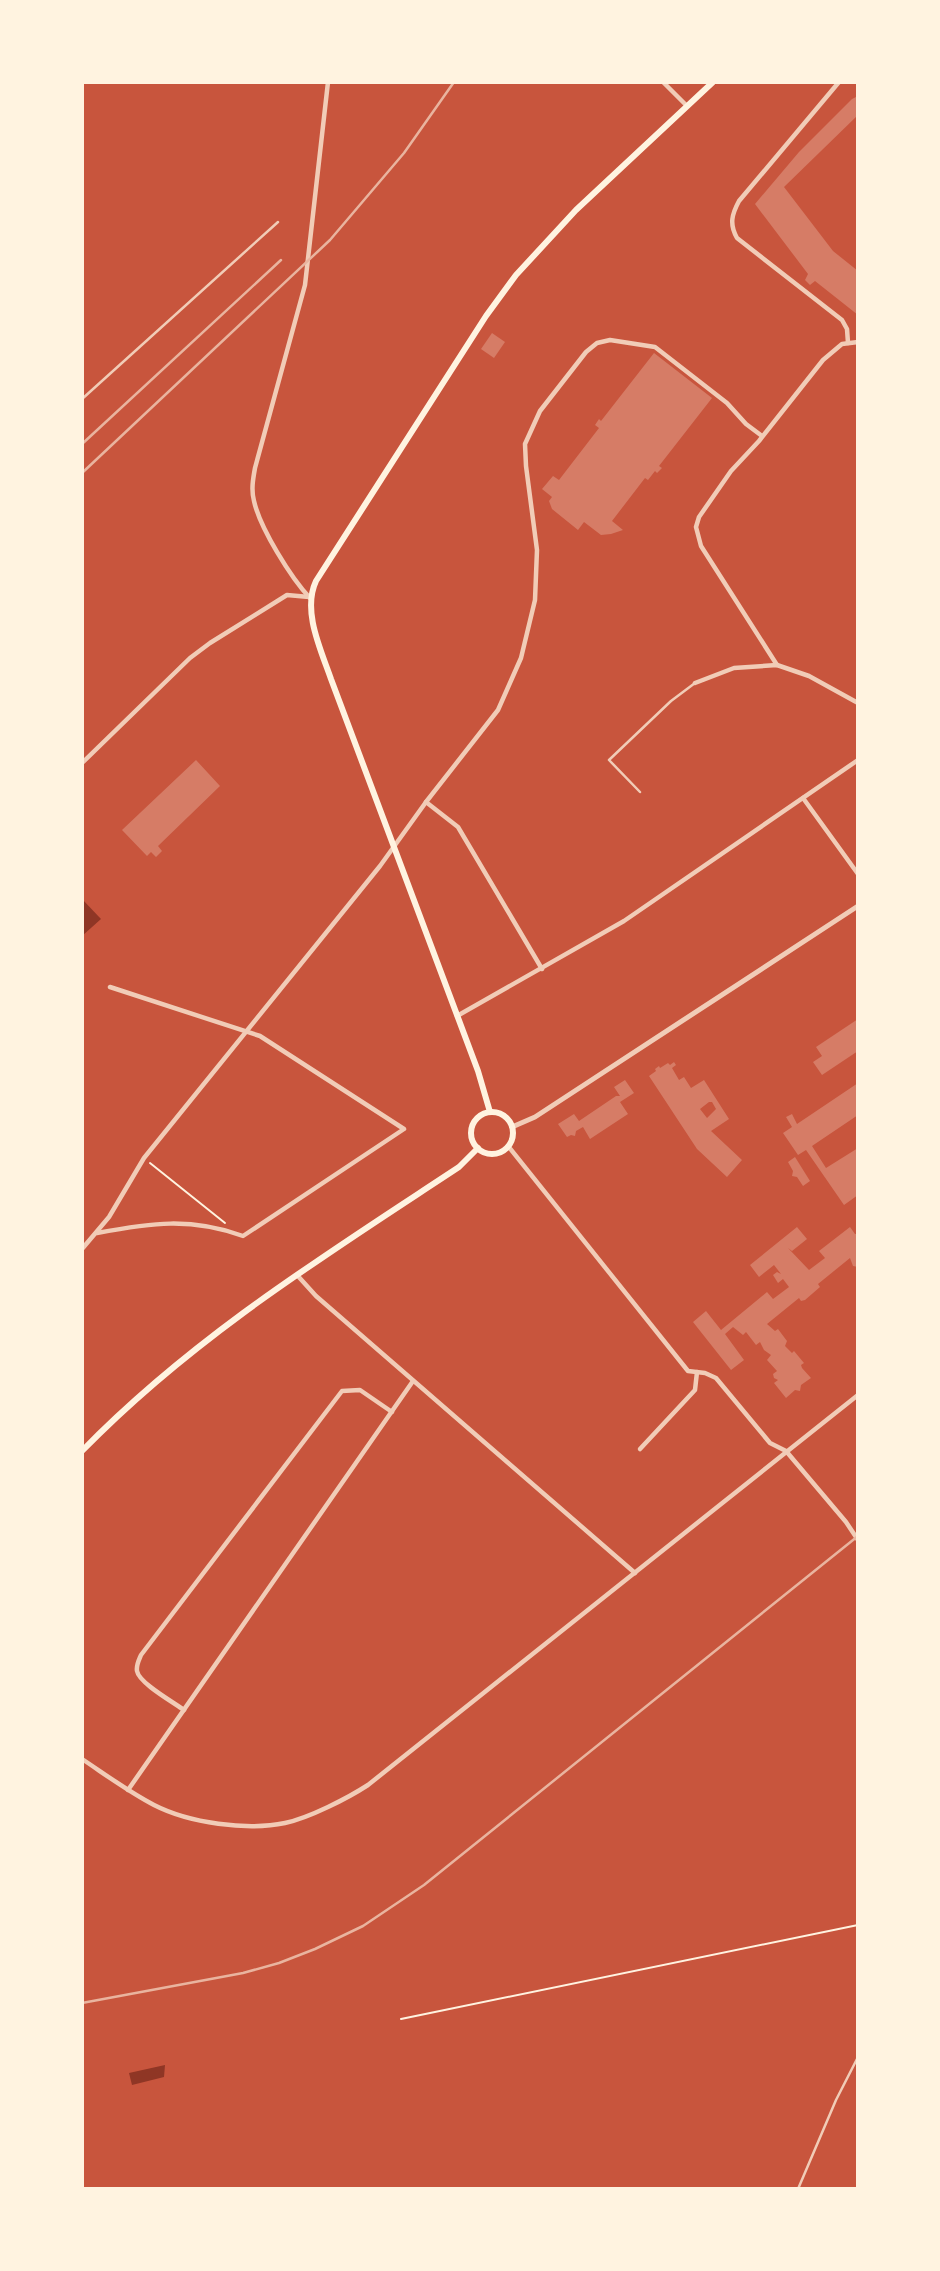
<svg xmlns="http://www.w3.org/2000/svg" width="940" height="2271" font-family="Montserrat,sans-serif">
	<style>
		.water { fill: #8f3625 }
		.building { fill: #d67c66; fill-rule: evenodd }
		.lines { fill: none; stroke-linecap: round; stroke-linejoin: round }
		.path { stroke: #fff3e0; stroke-width: 2 }
		.service { stroke: #f1ccb7; stroke-width: 2.5 }
		.minor { stroke: #f1ccb7; stroke-width: 4.5 }
		.tertiary { stroke: #f1ccb7; stroke-width: 5 }
		.secondary { stroke: #fff3e0; stroke-width: 6 }
		.rail { stroke: #e9b49f; stroke-width: 2.5 }
	</style>
	<rect width="100%" height="100%" fill="#c8553d"/>
	<!-- water -->
	<g class="water">
		<path d="M82 899 101 919 82 936Z"/>
		<path d="M165 2065 164 2077 132 2085 129 2073Z"/>
	</g>
	<!-- building -->
	<g class="building">
		<path d="M858 96V115L784 187 833 251 858 271V315L815 281 810 285 805 280 808 274 755 204 799 152 852 99Z"/>
		<path d="M492 333 505 342 494 358 481 349Z"/>
		<path d="M654 353 712 398 659 466 662 468 657 473 655 471 648 480 645 478 612 521 623 530 611 534 601 535 584 522 578 530 552 509 549 501 552 497 542 489 553 476 559 480 599 428 595 425 599 419 601 421Z"/>
		<path d="M196 760 220 786 158 846 162 851 156 857 151 852 147 856 122 830Z"/>
		<path d="M858 1019V1051L822 1075 813 1062 822 1056 816 1047Z"/>
		<path d="M674 1062 676 1065 672 1068 679 1080 684 1077 691 1088 704 1080 729 1119 711 1131 742 1160 727 1177 697 1149 649 1076 656 1071 655 1069 659 1066 660 1068 668 1063 670 1065ZM709 1102H712L716 1109 707 1118 700 1109Z"/>
		<path d="M625 1080 634 1093 620 1102 628 1114 590 1139 583 1127 576 1131 575 1136 571 1135 567 1137 558 1124 574 1114 579 1121 616 1096H620L614 1087Z"/>
		<path d="M858 1083V1115L812 1146 826 1168 858 1148V1195L844 1205 806 1150 798 1155 783 1133 792 1127 786 1117 792 1114 797 1124Z"/>
		<path d="M795 1157 810 1181 803 1186 797 1177 792 1176 793 1171 788 1162Z"/>
		<path d="M797 1227 807 1239 792 1251 788 1248 809 1270 825 1258 819 1251 850 1227 855 1234H858V1267L853 1266 850 1258 818 1284 820 1287 805 1300 801 1301 799 1298 767 1324 775 1331 778 1329 787 1341 785 1346 792 1353 794 1351 804 1363 801 1365 802 1368 811 1378 801 1385 800 1391 795 1390 786 1398 774 1383 778 1380 774 1378 773 1374 777 1371 767 1360 771 1355 764 1350 760 1342 756 1345 746 1332 743 1335 733 1327 725 1334 744 1360 731 1370 693 1322 706 1311 721 1330 767 1292 773 1299 789 1287 783 1279 778 1283 773 1275 777 1272 781 1274 774 1265 759 1277 750 1265Z"/>
	</g>
	<g class="lines">
		<!-- path -->
		<g class="path">
			<path d="M150 1163 225 1223"/>
			<path d="M401 2019 858 1925"/>
		</g>
		<!-- service -->
		<g class="service">
			<path d="M82 399 278 222"/>
			<path d="M640 792 609 760 671 701 695 683"/>
			<path d="M798 2189 836 2100 858 2057"/>
		</g>
		<!-- minor -->
		<g class="minor">
			<path d="M663 82 687 106"/>
			<path d="M839 82 739 201C732 214 729 224 737 238L842 320 847 329 848 343"/>
			<path d="M310 598C291 578 260 528 254 501 251 490 253 479 255 468L305 285 328 82"/>
			<path d="M777 665 701 546 696 527 699 517 731 471 759 441 823 360 842 344 858 342"/>
			<path d="M695 683 734 668 777 665 809 676 858 703"/>
			<path d="M82 763 190 658 210 643 287 595 309 597"/>
			<path d="M803 798 858 874"/>
			<path d="M426 802 458 827 542 969"/>
			<path d="M457 1016 624 921 858 760"/>
			<path d="M508 1146 688 1371 705 1373 716 1378 770 1443 786 1451 846 1522 858 1540"/>
			<path d="M97 1233C151 1223 190 1217 243 1236L404 1129 260 1036 110 987"/>
			<path d="M82 1249 109 1217 144 1158 380 866 426 802 498 710 521 658 535 600 537 550 526 466 525 444 540 411 586 352 597 343 610 340 655 347 727 403 746 424 762 436"/>
			<path d="M297 1275 316 1296 635 1573"/>
			<path d="M640 1449 695 1390 697 1372"/>
			<path d="M184 1710C173 1702 139 1683 137 1671 136 1665 139 1660 141 1655L342 1391 360 1390 392 1412"/>
			<path d="M82 1759C106 1775 129 1792 154 1805 189 1823 247 1831 285 1823 309 1818 348 1798 368 1785L858 1395"/>
			<path d="M128 1790 413 1381"/>
		</g>
		<!-- tertiary -->
		<path class="tertiary" d="M512 1127 535 1117 858 906"/>
		<!-- secondary -->
		<g class="secondary">
			<circle cx="492" cy="1133" r="21"/>
			<path d="M490 1112 478 1071 331 679C321 650 302 611 316 581L486 316 516 275 576 210 713 82"/>
			<path d="M82 1451C193 1337 327 1254 459 1167L478 1148"/>
		</g>
		<!-- rail -->
		<g class="rail">
			<path d="M82 444 281 260"/>
			<path d="M82 473 330 240 404 153 454 82"/>
			<path d="M82 2003 243 1973 279 1963 315 1949 363 1926 424 1885 858 1536"/>
		</g>
	</g>
	<!-- border -->
	<rect width="940" height="2271" fill="none" stroke="#fff3e0" stroke-width="168"/>
</svg>
